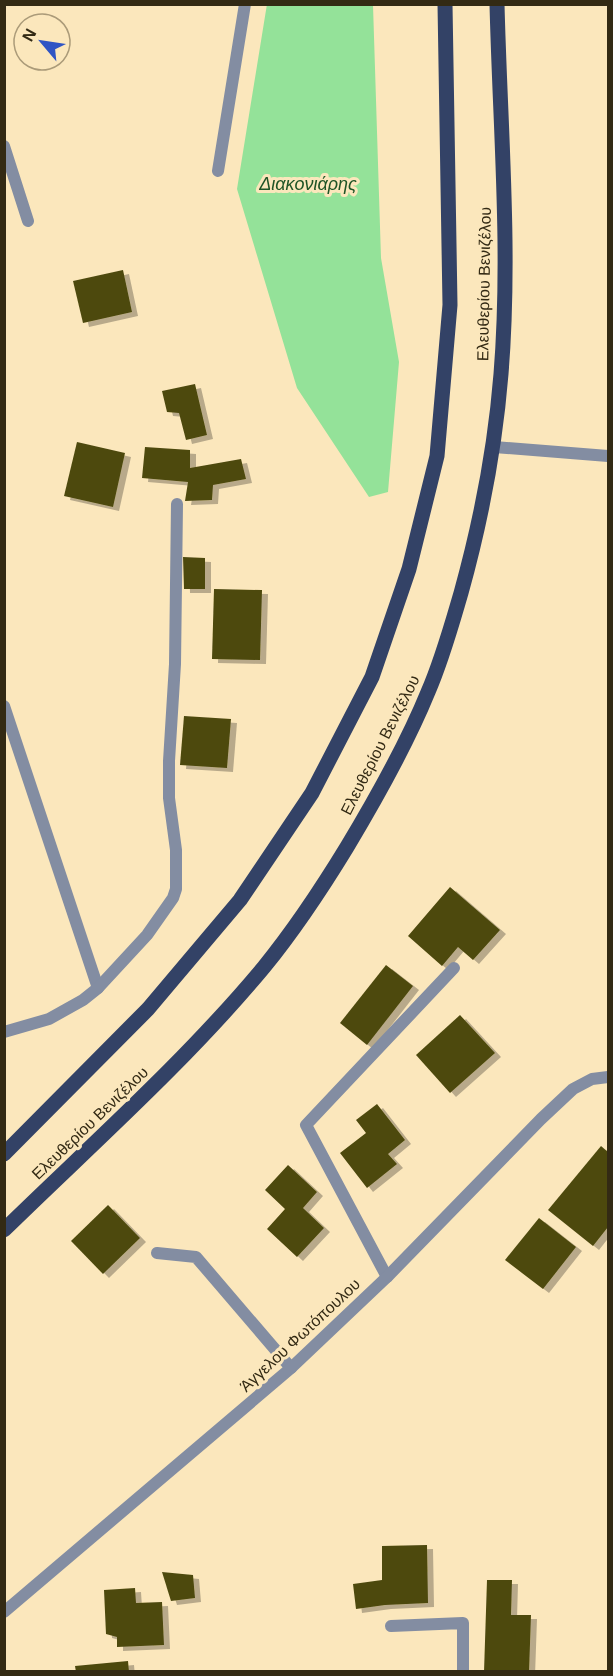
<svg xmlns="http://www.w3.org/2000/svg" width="613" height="1676" font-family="Helvetica,sans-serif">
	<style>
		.water { fill: #94e299 }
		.building { fill: #4d490f; filter: url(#shadow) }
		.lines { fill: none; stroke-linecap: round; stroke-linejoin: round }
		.service { stroke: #838da2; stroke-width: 12 }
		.minor { stroke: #838da2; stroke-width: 12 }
		.primary { stroke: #334266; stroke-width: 15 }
		.labels { text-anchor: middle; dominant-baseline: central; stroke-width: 6; stroke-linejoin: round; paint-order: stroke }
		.street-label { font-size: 16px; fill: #332a14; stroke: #fbe7bc }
		.water-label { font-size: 18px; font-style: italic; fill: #1f5426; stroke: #fbe7bc }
	</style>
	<defs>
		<filter id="shadow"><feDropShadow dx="6" dy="4" stdDeviation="0" flood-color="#0004"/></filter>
	</defs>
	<rect width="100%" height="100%" fill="#fbe7bc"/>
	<!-- water -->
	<path class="water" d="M267 4 373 5 381 258 399 362 388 492 369 497 297 388 237 189Z"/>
	<!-- building -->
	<g class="building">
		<path d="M123 270 132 312 83 323 73 281Z"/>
		<path d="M195 384 207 435 186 440 179 413 167 412 162 391Z"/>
		<path d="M77 442 125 453 113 507 64 496Z"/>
		<path d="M145 447 190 450V468L241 459 246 479 213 485 212 500 185 501 188 482 142 478Z"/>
		<path d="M183 557 205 558V589H184Z"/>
		<path d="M214 589 262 590 260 660 212 659Z"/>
		<path d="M184 716 231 719 227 768 180 765Z"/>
		<path d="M450 887 500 930 473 960 458 947 442 966 408 936Z"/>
		<path d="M386 965 413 986 367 1045 340 1023Z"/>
		<path d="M460 1015 495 1053 450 1093 416 1055Z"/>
		<path d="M377 1104 405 1140 388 1154 397 1164 367 1188 340 1153 366 1133 356 1120Z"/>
		<path d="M601 1146 608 1152V1227L593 1246 548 1210Z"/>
		<path d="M288 1165 317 1192 303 1208 324 1228 297 1257 267 1229 285 1209 265 1190Z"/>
		<path d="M108 1205 140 1238 103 1274 71 1241Z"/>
		<path d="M539 1218 576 1247 543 1289 505 1260Z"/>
		<path d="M427 1545 428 1603 385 1605 356 1609 353 1584 382 1580V1546Z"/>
		<path d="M162 1572 193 1575 195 1598 171 1601Z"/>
		<path d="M487 1580H512L511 1615H531L529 1672H484Z"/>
		<path d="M135 1588 136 1603 162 1602 164 1645 117 1647V1637L106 1634 104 1590Z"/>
		<path d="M128 1661 129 1672H76L75 1666Z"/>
	</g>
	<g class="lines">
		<!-- service -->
		<path class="service" d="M157 1253 196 1257 291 1368"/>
		<!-- minor -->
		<g class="minor">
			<path d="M4 146 28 221"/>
			<path d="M218 171 245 4"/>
			<path d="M494 447 608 456"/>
			<path d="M4 706 98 988"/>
			<path d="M4 1032 49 1019 83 1000 98 988 147 935 173 898 176 889V850L169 798V761L175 664 177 504"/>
			<path d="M387 1277 306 1125 454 968"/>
			<path d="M4 1612 291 1368 387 1277 541 1119 573 1089 592 1079 608 1077"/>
			<path d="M391 1626 463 1623V1672"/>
		</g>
		<!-- primary -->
		<g class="primary">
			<path d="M4 1154 148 1009 240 900 312 793 372 677 409 569 437 456 450 305 445 4"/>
			<path d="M4 1230C92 1144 185 1062 264 967 295 929 322 888 347 847 377 797 406 746 428 692 442 660 451 627 461 593 481 521 495 449 501 374 511 251 500 127 497 4"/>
		</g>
	</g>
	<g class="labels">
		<!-- street labels -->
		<g class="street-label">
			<text transform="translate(484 284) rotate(-89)">Ελευθερίου Βενιζέλου</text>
			<text transform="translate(380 745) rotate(-63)">Ελευθερίου Βενιζέλου</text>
			<text transform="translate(90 1123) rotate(-44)">Ελευθερίου Βενιζέλου</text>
			<text transform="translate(300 1335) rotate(-43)">Άγγελου Φωτόπουλου</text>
		</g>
		<!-- water labels -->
		<g class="water-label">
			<text x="308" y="184">Διακονιάρης</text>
		</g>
	</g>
	<!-- border -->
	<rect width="613" height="1676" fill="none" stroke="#332a14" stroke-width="12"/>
	<!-- north arrow -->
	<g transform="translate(42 42) rotate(299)"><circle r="28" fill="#fbe7bc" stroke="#ab9b79" stroke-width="1.5"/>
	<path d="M0-4.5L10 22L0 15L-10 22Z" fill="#2f54c4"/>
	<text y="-9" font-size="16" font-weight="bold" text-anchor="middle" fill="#332a14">N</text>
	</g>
</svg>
